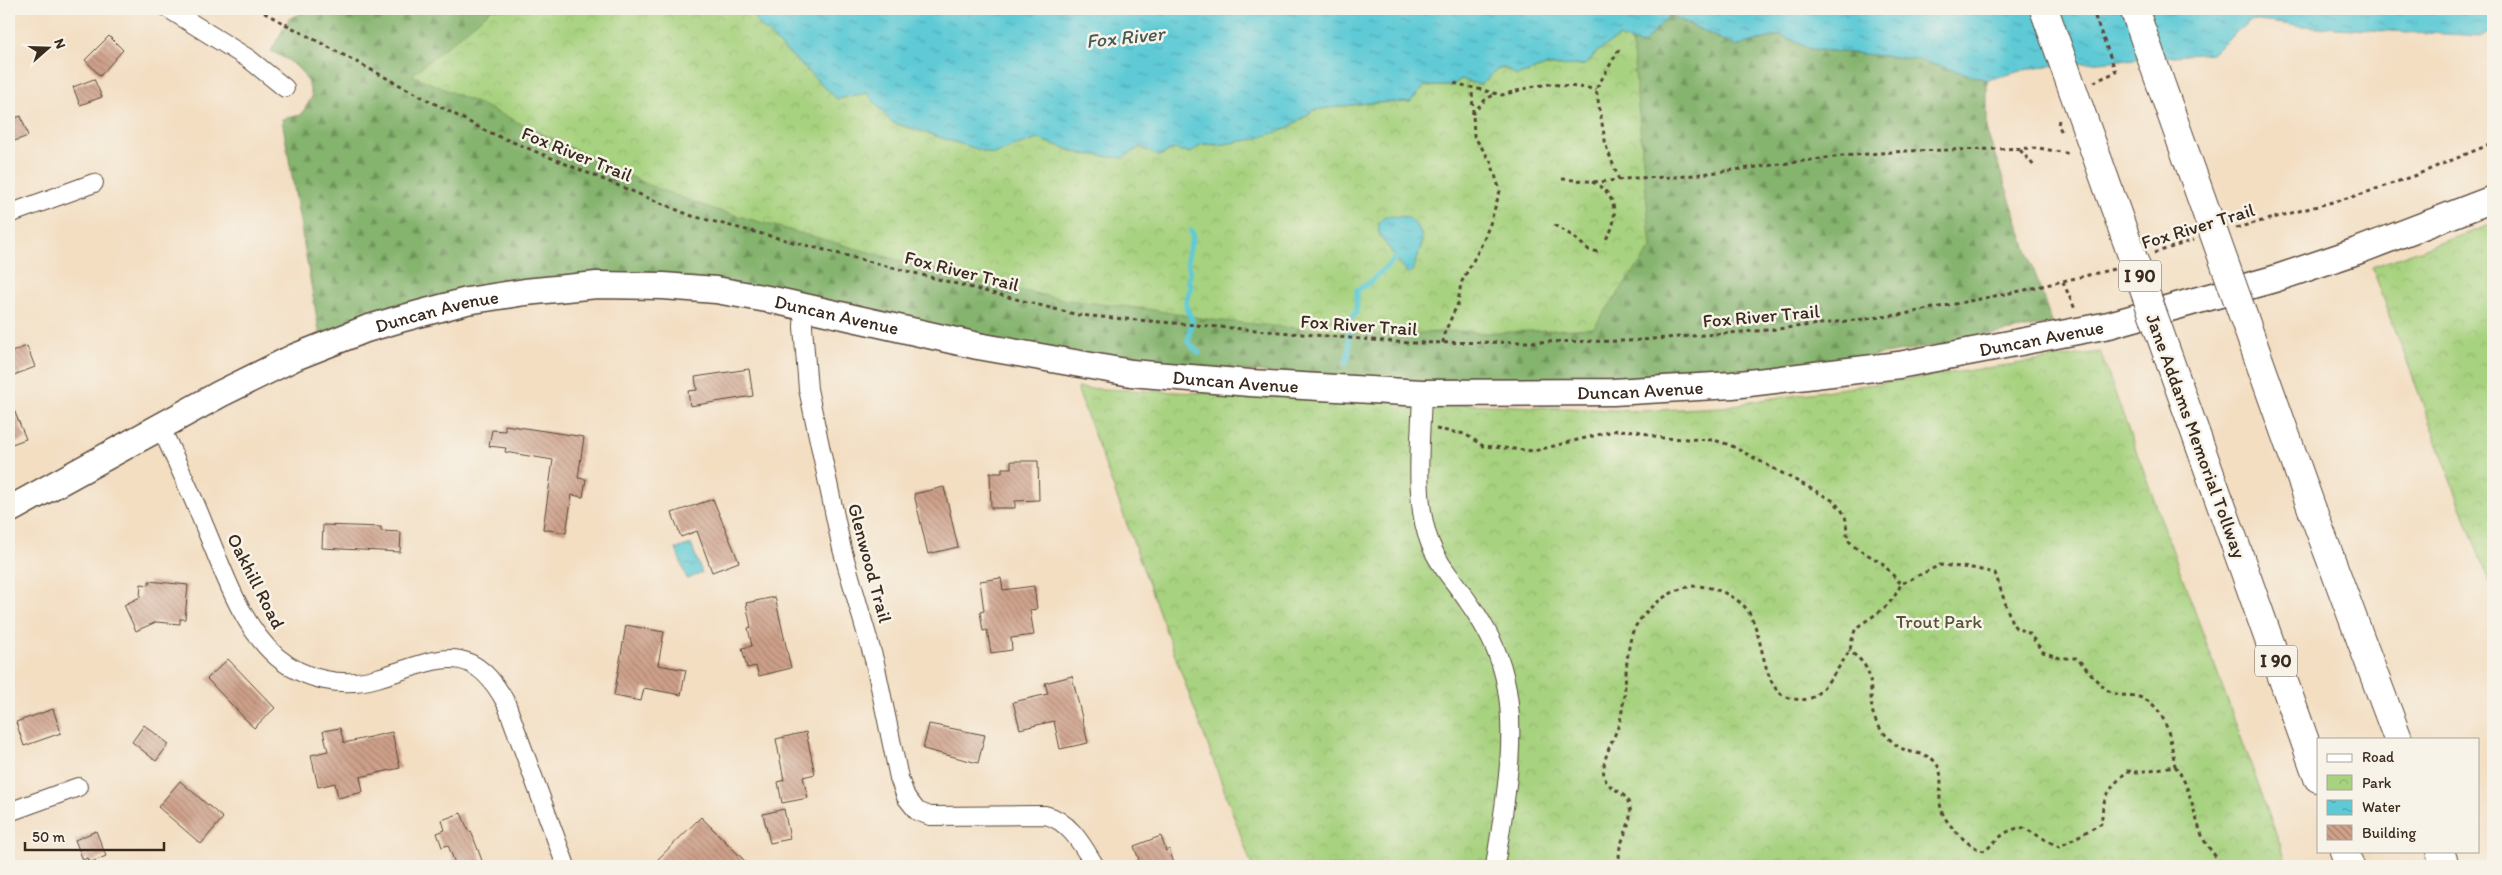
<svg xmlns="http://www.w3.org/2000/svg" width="2502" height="875" font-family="Itim,sans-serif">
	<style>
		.forest { fill: url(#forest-firs); stroke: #606f46 }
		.park { fill: url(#park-crowns); stroke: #717e4e }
		.water { fill: url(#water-ripples); stroke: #4c7a7a }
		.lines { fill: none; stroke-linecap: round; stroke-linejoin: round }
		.stream { stroke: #5ecad6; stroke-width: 5.5 }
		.building { fill: url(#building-back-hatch) }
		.street-casing { stroke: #574537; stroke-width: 20 }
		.secondary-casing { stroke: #574537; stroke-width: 29 }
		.highway-casing { stroke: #574537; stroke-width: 30 }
		.path { stroke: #574537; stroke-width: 3; stroke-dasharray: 4 4; stroke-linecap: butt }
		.street { stroke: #fff; stroke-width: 18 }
		.secondary { stroke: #fff; stroke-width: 26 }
		.highway { stroke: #fff; stroke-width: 28 }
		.highway-bridge-casing { stroke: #574537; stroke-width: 30; stroke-linecap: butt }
		.highway-bridge { stroke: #fff; stroke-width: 28 }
		.labels { text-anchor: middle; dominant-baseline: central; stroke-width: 5; stroke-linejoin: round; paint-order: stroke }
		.shield { fill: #f7f3e8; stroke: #73665b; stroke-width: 1 }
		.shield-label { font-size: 18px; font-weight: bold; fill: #3b2a1e }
		.street-label { font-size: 19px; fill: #3b2a1e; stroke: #f7f3e8 }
		.park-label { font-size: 19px; fill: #565436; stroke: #f7f3e8 }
		.water-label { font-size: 20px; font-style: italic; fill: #465a55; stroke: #f7f3e8 }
	</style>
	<defs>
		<pattern id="forest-firs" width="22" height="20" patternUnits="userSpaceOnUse" patternTransform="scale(1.25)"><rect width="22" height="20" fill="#85b46e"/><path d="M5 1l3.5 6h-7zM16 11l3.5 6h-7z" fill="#6e935a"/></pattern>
		<pattern id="park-crowns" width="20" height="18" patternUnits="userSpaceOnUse" patternTransform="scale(1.25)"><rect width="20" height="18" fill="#a7d27f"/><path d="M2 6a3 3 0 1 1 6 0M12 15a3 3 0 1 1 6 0" fill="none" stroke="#91b46d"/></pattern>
		<pattern id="water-ripples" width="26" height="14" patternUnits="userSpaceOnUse" patternTransform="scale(1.25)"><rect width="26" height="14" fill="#5ecad6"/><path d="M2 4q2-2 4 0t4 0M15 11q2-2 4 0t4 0" fill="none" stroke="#4fa4ad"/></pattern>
		<pattern id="building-back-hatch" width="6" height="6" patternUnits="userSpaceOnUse" patternTransform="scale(1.25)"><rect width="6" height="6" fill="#cea08a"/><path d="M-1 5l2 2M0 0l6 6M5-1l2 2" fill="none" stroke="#a88370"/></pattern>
	</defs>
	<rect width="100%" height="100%" fill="#f7f3e8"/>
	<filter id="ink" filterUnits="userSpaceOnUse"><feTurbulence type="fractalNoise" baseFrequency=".02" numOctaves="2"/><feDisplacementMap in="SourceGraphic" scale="10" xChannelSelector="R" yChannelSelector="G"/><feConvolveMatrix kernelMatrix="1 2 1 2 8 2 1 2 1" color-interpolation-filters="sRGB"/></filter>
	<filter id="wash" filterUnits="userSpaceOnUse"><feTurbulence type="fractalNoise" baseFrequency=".0096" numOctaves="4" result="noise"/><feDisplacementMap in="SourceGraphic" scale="20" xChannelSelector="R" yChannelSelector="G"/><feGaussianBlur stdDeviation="1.12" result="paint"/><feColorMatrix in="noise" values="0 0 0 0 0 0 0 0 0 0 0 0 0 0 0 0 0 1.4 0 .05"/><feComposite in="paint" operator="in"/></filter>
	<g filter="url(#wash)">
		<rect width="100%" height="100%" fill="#f3dec2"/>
		<!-- forest -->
		<path class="forest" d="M310 9H756V22L1516 76 1619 36 1642 45 1670 15 1735 46 1781 35 1810 49 1915 59 1987 80V132L2052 323 1938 345 1843 361 1615 380 1447 382 1189 368 987 339 691 278 320 336 282 119 301 115 312 97C306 69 294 63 271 51L289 19Z"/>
		<!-- park -->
		<g class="park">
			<path d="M492 9H756V22L867 93 891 122 993 154 1038 139 1083 154 1141 147 1159 156 1174 149 1191 153 1202 144 1219 145 1287 129 1314 110 1367 103 1410 102 1425 86H1452L1461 79 1488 80C1494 67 1506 65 1516 76L1546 66 1586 65 1597 52 1619 36 1632 42 1651 248 1593 328 1489 333 1455 331 1390 335 1350 333 1212 320 1147 309 1068 300 974 281 713 209 653 187 486 107 412 75Z"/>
			<path d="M2493 224V593L2372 267Z"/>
			<path d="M2100 352 2288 866H1252L1077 388 1637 411 1723 407 1768 399Z"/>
		</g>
		<!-- water -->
		<g class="water">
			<path d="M756 9H2493V32L2482 36 2300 26 2251 20 2211 53 2036 67 1987 80 1915 59 1810 49 1781 35 1735 46 1670 15 1642 45 1619 37 1597 52 1586 65 1546 66 1516 76C1499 57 1493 77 1480 85L1461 79 1452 86H1425L1410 102 1367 103 1314 110 1286 129 1255 139 1219 145 1202 144 1191 153 1174 149 1159 156 1141 147 1123 158 1083 154 1038 139 993 154 891 122 867 93 837 99 756 22Z"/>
			<path d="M1385 216 1408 217C1432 238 1419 247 1412 272L1407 273 1380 236 1378 224Z"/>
			<path d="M691 544 702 573 687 579 676 549Z"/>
		</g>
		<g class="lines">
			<!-- stream -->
			<g class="stream">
				<path d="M1191 231 1193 235 1187 260 1190 274 1188 281 1191 285 1186 301 1187 309 1192 320 1188 342 1199 353"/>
				<path d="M1346 363 1349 351V320L1356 313 1357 290 1370 282 1397 257"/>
			</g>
		</g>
		<g id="blocks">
			<!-- building -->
			<g class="building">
				<path d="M109 36 123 50 100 76 85 60Z"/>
				<path d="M94 79 102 97 80 105 73 87Z"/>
				<path d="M21 116 28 136 9 143V120Z"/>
				<path d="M27 346 35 367 9 377V353Z"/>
				<path d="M749 369 753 396 690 406 688 391 697 390 695 377Z"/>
				<path d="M9 398 26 439 9 445Z"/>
				<path d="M505 425 584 437 578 478 586 479 583 497 572 495 566 533 543 529 553 460 505 452 506 448 489 446 492 430 505 431Z"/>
				<path d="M1011 461H1038L1039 500 1015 501V508H991L990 473H1002V468H1011Z"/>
				<path d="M944 487 958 547 928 554 914 494Z"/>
				<path d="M713 499 739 562 712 572 697 531 681 537 672 513Z"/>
				<path d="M323 525 381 527V531L401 532 400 552 322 548Z"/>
				<path d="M1001 578 1003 590 1034 586 1037 609 1030 610 1034 635 1011 638 1012 650 991 653 987 630 983 631 980 612 984 611 980 581Z"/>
				<path d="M149 581 188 585 185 619H180V624L156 622 136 631 124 605 140 597 141 584 149 585Z"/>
				<path d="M775 597 791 668 759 676 756 666 747 668 742 648 752 646 748 628 751 627 746 603Z"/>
				<path d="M626 625 664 632 658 665 686 670 681 695 644 688 641 701 614 696Z"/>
				<path d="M228 659 275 708 254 728 207 679Z"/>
				<path d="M1072 676 1088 743 1060 749 1054 721 1020 729 1013 702 1048 694 1045 683Z"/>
				<path d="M53 709 61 733 24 746 16 722Z"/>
				<path d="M929 724 985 735 978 763 923 749Z"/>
				<path d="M144 725 169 744 156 761 132 742Z"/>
				<path d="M340 728 344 743 392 732 400 768 360 777 363 792 338 798 335 783 318 787 311 755 328 751 323 731Z"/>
				<path d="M806 732 815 774 803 777 808 798 782 803 778 782 784 780 776 739Z"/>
				<path d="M180 781 223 818 201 844 158 807Z"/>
				<path d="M784 809 790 839 770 843 763 814Z"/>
				<path d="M461 813 469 832 471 831 484 866H456L448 845 442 847 437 833 445 830 442 820Z"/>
				<path d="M701 817 750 866H651Z"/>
				<path d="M96 831 106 856 89 863 87 858 83 860 75 840Z"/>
				<path d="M1161 836 1166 851 1169 849 1175 866H1128V864L1139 860 1134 846Z"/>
			</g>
		</g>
	</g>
	<g filter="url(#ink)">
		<use href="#blocks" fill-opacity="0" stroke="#574537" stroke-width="1"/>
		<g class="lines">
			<defs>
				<g id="street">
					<path d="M169 9 249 59 285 88"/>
					<path d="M9 214 94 183"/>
					<path d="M804 307 803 327 808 389 842 549 875 663 899 778 906 797 917 811 930 816 1045 815C1069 820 1083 846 1095 866"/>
					<path d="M1422 393C1421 439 1413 500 1430 543 1439 566 1456 583 1469 603 1484 624 1498 650 1504 675 1519 733 1504 808 1495 866"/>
					<path d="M161 428C176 460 191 492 204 525 223 569 240 625 277 657 304 680 343 688 377 678 435 662 470 635 506 703L566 866"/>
					<path d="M9 812 78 787"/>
				</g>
				<g id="secondary">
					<path id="s1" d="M9 510 220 394 295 357 366 329 400 319 467 301 525 292 597 285 663 286 716 290 773 300 978 346 1131 373 1250 383 1422 393 1613 392 1732 385 1899 365 2109 325 2274 279 2360 250 2493 199"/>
				</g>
				<g id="highway">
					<path d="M2313 512 2398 739"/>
					<path d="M2235 544 2318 778"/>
					<path d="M2344 851 2350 866"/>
					<path d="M2440 851 2445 866"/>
				</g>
			</defs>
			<!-- street casing -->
			<use href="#street" class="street-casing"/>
			<!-- secondary casing -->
			<use href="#secondary" class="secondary-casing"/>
			<!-- highway casing -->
			<use href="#highway" class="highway-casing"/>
			<!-- path -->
			<g class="path">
				<path d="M257 9 486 131 692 216 1078 315 1409 343 1628 341 1768 330 1899 315 2025 290 2114 269"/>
				<path d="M2092 9 2116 72 2094 82"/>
				<path d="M1454 83 1502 95 1535 86 1550 84 1596 89"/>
				<path d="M1472 114 1485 100 1495 94"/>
				<path d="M2059 120 2058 125 2062 132"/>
				<path d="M2020 150 2036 168"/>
				<path d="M1562 179 1600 182 1634 178 1678 177 1843 156 1905 151 2039 148 2071 154"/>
				<path d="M1619 180 1606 146 1596 89 1621 46"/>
				<path d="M1592 182C1612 190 1618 209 1612 228 1610 234 1606 237 1605 243"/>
				<path d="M1554 225 1571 235 1589 250 1598 252"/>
				<path d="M2236 228 2362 194 2416 175 2493 143"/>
				<path d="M2154 253 2194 240"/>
				<path d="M2063 282 2075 309"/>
				<path d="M1443 343 1444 334 1458 303 1461 283 1480 248 1490 224 1500 191 1491 162 1474 136 1472 90"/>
				<path d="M1436 429 1465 434 1483 446 1534 451 1617 430 1637 431 1661 438 1714 440 1730 445 1832 500C1851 518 1844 518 1848 540L1856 548 1882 563 1901 584"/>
				<path d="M2175 766C2192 788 2193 816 2204 840 2209 849 2217 857 2222 866"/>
				<path d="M1619 866C1619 860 1619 853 1620 847 1624 834 1634 817 1629 804 1624 787 1600 791 1604 766 1606 749 1618 733 1621 716 1627 689 1624 662 1632 634 1639 614 1666 591 1688 587 1706 583 1730 593 1743 605 1765 626 1760 689 1787 697 1795 700 1806 701 1813 697 1823 691 1845 660 1850 649 1852 643 1852 633 1857 628 1860 624 1865 622 1869 619 1885 608 1893 602 1901 584L1940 565 1972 568 1995 573 2012 623 2016 628 2029 633 2043 652 2060 658H2076C2088 668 2096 683 2109 691 2119 697 2129 694 2139 697 2167 705 2171 742 2175 766L2138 772 2127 771C2110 788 2101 798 2102 823L2059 847 2024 828C2007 827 1997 840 1985 851 1971 850 1943 822 1941 808 1937 793 1946 777 1936 763 1929 753 1915 754 1905 750 1895 746 1886 736 1880 728 1864 706 1877 686 1865 666 1861 659 1855 656 1849 650"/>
			</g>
			<!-- street -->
			<use href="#street" class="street"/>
			<!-- secondary -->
			<use href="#secondary" class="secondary"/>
			<!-- highway -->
			<use href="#highway" class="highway"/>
			<defs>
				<g id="highway-bridge">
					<path d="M2044 9 2235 544"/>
					<path d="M2134 9 2313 512"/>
				</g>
			</defs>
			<!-- highway-bridge casing -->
			<use href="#highway-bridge" class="highway-bridge-casing"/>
			<!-- highway-bridge -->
			<use href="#highway-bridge" class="highway-bridge"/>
		</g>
	</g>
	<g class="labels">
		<!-- shield labels -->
		<g class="shield">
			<rect x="2119" y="260.5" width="42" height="31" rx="4"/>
			<rect x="2255" y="645.5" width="42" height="31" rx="4"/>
		</g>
		<g class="shield-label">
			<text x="2140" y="276">I 90</text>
			<text x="2276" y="661">I 90</text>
		</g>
		<!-- street labels -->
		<g class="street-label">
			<text transform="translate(577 154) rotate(22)">Fox River Trail</text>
			<text transform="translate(2198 226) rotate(-17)">Fox River Trail</text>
			<text transform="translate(962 271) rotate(14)">Fox River Trail</text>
			<text stroke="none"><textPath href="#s1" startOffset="474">Duncan Avenue</textPath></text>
			<text stroke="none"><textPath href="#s1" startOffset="879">Duncan Avenue</textPath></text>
			<text transform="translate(1761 316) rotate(-5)">Fox River Trail</text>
			<text transform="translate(1359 325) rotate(4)">Fox River Trail</text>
			<text stroke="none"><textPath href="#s1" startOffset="2094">Duncan Avenue</textPath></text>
			<text stroke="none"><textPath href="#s1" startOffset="1284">Duncan Avenue</textPath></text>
			<text stroke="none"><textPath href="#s1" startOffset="1689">Duncan Avenue</textPath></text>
			<text transform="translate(2196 436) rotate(70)">Jane Addams Memorial Tollway</text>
			<text transform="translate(870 563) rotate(75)">Glenwood Trail</text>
			<text transform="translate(256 581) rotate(63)">Oakhill Road</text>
		</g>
		<!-- park labels -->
		<g class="park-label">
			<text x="1939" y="621">Trout Park</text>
		</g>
		<!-- water labels -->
		<g class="water-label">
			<text transform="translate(1125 37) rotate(-6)">Fox River</text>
		</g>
	</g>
	<!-- margin -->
	<rect width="2502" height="875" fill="none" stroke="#f7f3e8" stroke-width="30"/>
	<!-- legend -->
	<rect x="2317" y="738" width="162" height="115" fill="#f7f3e8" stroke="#aca397"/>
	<rect x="2327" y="754" width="25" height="8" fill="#ffffff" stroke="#aca397"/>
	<text x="2362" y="762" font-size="15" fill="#3b2a1e">Road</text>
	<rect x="2327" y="775" width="25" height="15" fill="url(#park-crowns)" stroke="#aca397"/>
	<text x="2362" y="788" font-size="15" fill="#3b2a1e">Park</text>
	<rect x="2327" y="800" width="25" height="15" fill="url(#water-ripples)" stroke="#aca397"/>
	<text x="2362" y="812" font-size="15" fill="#3b2a1e">Water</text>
	<rect x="2327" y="825" width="25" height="15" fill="url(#building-back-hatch)" stroke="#aca397"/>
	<text x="2362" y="838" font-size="15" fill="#3b2a1e">Building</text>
	<!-- north arrow -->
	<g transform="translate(48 48) rotate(70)" stroke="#f7f3e8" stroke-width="4" paint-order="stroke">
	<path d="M0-4L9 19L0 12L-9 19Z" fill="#3b2a1e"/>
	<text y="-8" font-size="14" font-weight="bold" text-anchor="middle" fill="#3b2a1e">N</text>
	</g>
	<!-- scale -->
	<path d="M25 842v8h139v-8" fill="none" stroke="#3b2a1e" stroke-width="2.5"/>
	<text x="32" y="842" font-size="15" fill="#3b2a1e" stroke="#f7f3e8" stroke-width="4" paint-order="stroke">50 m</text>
</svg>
